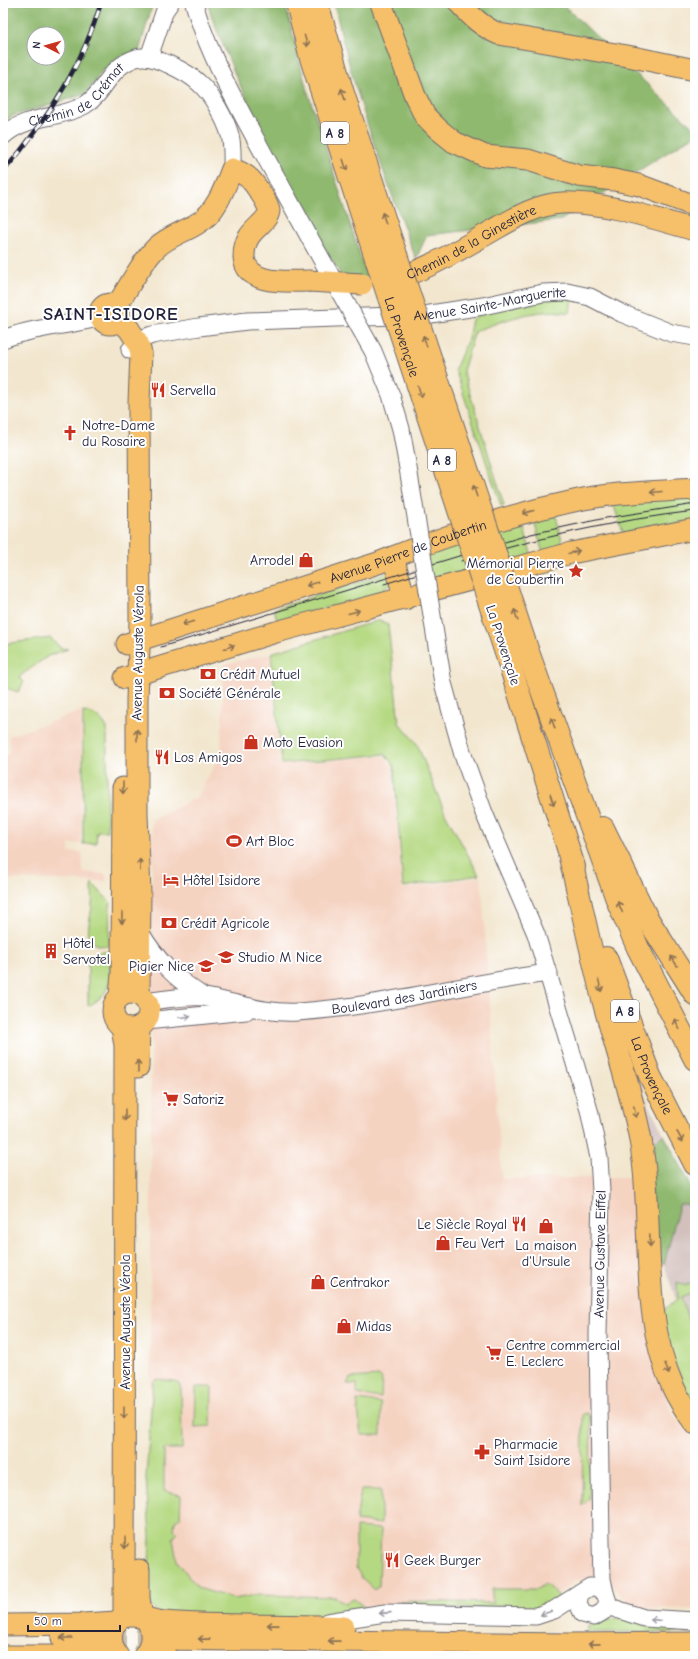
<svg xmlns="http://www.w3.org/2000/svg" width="698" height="1659" font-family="'Comic Neue',sans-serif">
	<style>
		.built { fill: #f5d3c1 }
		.industrial { fill: #d1c0bc }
		.green { fill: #b5d982; stroke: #6c7e5e }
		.forest { fill: #90b970; stroke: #596e56; fill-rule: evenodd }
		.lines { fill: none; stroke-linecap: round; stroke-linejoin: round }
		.major-tunnel { stroke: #c8bfb1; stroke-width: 21; stroke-dasharray: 21 10; stroke-linecap: butt }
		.minor-casing { stroke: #6b676e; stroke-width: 19 }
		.major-casing { stroke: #6b676e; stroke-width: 23 }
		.highway-casing { stroke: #6b676e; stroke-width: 24 }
		.minor { stroke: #fff; stroke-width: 17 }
		.major { stroke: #f6c06b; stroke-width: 21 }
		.highway { stroke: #f6c06b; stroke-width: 22 }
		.tram { stroke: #22223b; stroke-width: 1 }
		.rail-casing { stroke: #22223b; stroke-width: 4.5 }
		.rail { stroke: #fff; stroke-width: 3; stroke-dasharray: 9; stroke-linecap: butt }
		.minor-bridge-casing { stroke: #6b676e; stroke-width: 19; stroke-linecap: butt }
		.major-bridge-casing { stroke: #6b676e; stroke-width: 23; stroke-linecap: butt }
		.highway-bridge-casing { stroke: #6b676e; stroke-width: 24; stroke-linecap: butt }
		.minor-bridge { stroke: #fff; stroke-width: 17 }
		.major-bridge { stroke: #f6c06b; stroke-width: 21 }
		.highway-bridge { stroke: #f6c06b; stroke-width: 22 }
		.oneway { stroke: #8c7153 }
		.oneway2 { stroke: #9c9ca7 }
		.labels { text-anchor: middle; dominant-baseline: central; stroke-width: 4; stroke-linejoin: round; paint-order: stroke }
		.shield { fill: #fff; stroke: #646476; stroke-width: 1 }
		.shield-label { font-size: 13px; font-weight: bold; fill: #22223b }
		.street-label { font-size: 14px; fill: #22223b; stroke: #fff }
		.poi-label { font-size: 14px; fill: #22223b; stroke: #fff; text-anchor: start }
		.district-label { font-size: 18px; font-weight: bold; letter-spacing: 1px; fill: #22223b; stroke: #fff }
	</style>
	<rect width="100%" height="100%" fill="#fff"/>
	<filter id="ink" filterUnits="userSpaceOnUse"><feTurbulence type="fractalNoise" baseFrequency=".025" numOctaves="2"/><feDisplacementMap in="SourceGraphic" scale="8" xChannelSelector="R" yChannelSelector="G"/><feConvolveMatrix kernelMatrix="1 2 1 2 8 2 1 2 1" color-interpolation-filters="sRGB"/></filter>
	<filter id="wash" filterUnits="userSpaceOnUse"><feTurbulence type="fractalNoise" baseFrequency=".012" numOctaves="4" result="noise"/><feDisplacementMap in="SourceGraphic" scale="16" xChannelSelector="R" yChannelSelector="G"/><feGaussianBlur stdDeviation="0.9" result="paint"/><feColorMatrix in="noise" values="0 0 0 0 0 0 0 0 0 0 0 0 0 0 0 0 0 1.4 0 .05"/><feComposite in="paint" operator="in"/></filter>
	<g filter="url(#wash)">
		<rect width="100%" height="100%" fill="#f2e6ce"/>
		<!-- built -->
		<g class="built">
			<path d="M270 654 280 765 384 756 392 766 402 889 481 877 502 1179 631 1177 645 1316 671 1413 695 1441V1609L635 1608 609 1583 576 1580 542 1605 153 1615 150 1407 152 820 197 797 221 754 224 664Z"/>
			<path d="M82 711 81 844H69V852H82L83 872 106 874V881L3 879V755H9V736Z"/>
		</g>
		<!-- industrial -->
		<path class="industrial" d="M626 1047 640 1086 669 1145 695 1192V1345L692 1346 664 1265 656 1257Z"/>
		<!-- green -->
		<g class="green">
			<path d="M557 297 572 298 570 313C538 307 505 320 475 331L463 371 504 505 501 506 455 369 468 339 472 319 488 310Z"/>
			<path d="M695 495V521L623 533 613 503Z"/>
			<path d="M555 512 564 549 543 554 533 517Z"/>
			<path d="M523 525 532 557 431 586 424 553 501 528 509 529Z"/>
			<path d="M388 573 392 584 384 587 385 593 277 620 274 609Z"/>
			<path d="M380 620 388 625 399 723 417 744 445 813 479 875 403 887 394 766 385 754 282 764 271 653Z"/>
			<path d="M50 638 61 648 68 649 48 656 19 677 24 682 18 692 3 687V644Z"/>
			<path d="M83 712C94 713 102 718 107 728V831H97L96 843 83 844Z"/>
			<path d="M92 883 110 902 109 946C103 946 96 946 92 942 84 935 92 913 92 905 93 898 92 890 92 883Z"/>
			<path d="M100 952H110C110 976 114 994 88 1006V958Z"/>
			<path d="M677 1282 686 1286 687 1283 695 1285V1291L681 1297 695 1342V1407C677 1379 669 1346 661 1313L678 1298Z"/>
			<path d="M380 1376 382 1379 381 1398 357 1394V1384H347L350 1378Z"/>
			<path d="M156 1379 174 1381 179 1384 181 1389 182 1449H164V1491L181 1495 180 1518 175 1521 174 1529 177 1533 173 1539 177 1561 198 1588 234 1599 256 1595 336 1597 344 1603 354 1599 367 1609 308 1620 163 1617 151 1606 148 1597 145 1574 149 1566 150 1537 146 1477 153 1382Z"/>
			<path d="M196 1387H212L211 1426 195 1427Z"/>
			<path d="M357 1400 381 1403V1435H361Z"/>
			<path d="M588 1413 591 1418 590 1488 589 1499 582 1506 583 1414Z"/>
			<path d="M361 1490H381V1524L356 1521Z"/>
			<path d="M356 1527 381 1529 379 1586 375 1590 362 1578 356 1568Z"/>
			<path d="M545 1584 559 1596 547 1605 536 1608H393L401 1602 409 1601 492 1603V1589H538Z"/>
			<path d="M617 1618 695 1625V1632H589L587 1626Z"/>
		</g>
		<!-- forest -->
		<g class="forest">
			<path d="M3 3H153L139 51 102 71 86 94 12 116 3 124ZM34 34H58V58H34Z"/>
			<path d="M208 3H285L305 83 367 277 341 275 295 200 237 79 211 16Z"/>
			<path d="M334 3H561L695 129V135L561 220 427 235 416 259C384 175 353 91 334 3Z"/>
			<path d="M664 1135 695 1192V1204L679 1205 664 1265 656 1257 648 1145Z"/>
		</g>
	</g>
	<g filter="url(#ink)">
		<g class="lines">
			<!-- major-tunnel -->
			<g class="major-tunnel">
				<path d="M105 1638 160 1639"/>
				<path d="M103 1656H160"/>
			</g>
			<defs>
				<g id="minor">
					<path d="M194 3C204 40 222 76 240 110 264 155 289 200 313 244"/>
					<path d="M149 57 165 10 170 3"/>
					<path id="s1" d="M3 136C28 114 58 120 85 105 106 92 108 67 136 58 148 55 157 60 168 64 179 69 191 75 199 83 211 93 226 120 230 135 233 146 232 158 232 169"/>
					<path d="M3 339C34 327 68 326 101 317"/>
					<path id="s2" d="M130 350 144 338 152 335 199 327 247 321 424 315 483 306 543 293 567 292 590 297 621 313 671 333 695 337"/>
					<path d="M484 813 536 934 589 1110 599 1158 601 1191 598 1335 601 1542 602 1579 605 1593"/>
					<path d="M140 932C158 962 175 978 204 997"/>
					<path id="s3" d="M147 1001C166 1000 185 995 204 997 235 1002 265 1014 297 1012 382 1007 465 983 549 973"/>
					<path d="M146 1021 246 1011"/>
					<path d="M607 1606 644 1618 695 1621"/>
					<path d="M327 1622 385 1613 536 1616 554 1610 590 1587H596L605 1593 608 1602 604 1611 594 1617 583 1614 578 1604 580 1593"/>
				</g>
				<g id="major">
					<path d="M381 3 415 96 425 116 438 129 454 142 485 156 528 160 579 176 614 180 639 185 695 206"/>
					<path d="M459 3C471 16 482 27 499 34L633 57 695 70"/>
					<path id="s4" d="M386 281C425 272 458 250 492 231 513 219 537 204 562 203 603 201 655 219 695 230"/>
					<circle cx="110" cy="314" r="10"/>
					<path d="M116 306C130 287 138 266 156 248 168 236 185 232 198 223 216 213 225 187 232 169 238 171 245 174 250 179 254 183 269 204 269 210 269 220 254 228 249 237 245 243 244 250 244 257 246 286 288 281 308 281"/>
					<path d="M118 319 129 329 138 343 141 353 139 402 140 621 137 700V814L140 893 139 994"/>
					<path d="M393 557 405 599"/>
					<path id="s5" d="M127 644 378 563C441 537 507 515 574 501 613 492 655 492 695 489"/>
					<path d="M125 678 276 632 571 553 695 529"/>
					<circle cx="131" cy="1011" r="18"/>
					<path d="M120 996 122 974 123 788"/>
					<path d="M122 1027 125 1045 124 1617"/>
					<path d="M138 1067 139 1027"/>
					<path d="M139 1570V1598L142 1617"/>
					<path d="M3 1625 83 1624 117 1622"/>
					<path d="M62 1638H105"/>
					<path d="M160 1639 569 1644 695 1643"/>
					<path d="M3 1656H103"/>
					<path d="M118 1656C109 1645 108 1623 124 1617 136 1613 152 1621 165 1622 225 1627 285 1624 344 1627"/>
					<path d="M144 1656C153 1645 153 1631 147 1620"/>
					<path d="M160 1656H166"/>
				</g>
				<g id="highway">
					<path d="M297 3 310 55 377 261"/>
					<path d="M317 3 342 90 396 255"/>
					<path d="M528 652 618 902 638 948 695 1059"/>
					<path d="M508 659 574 867"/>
					<path d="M603 828 647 918 695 994"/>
					<path d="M569 853C581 903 591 953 604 1003 616 1048 631 1091 640 1137 655 1219 638 1309 673 1387 679 1400 687 1412 695 1423"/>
					<path id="s6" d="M606 958 650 1076 695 1164"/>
				</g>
			</defs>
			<!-- minor casing -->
			<use href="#minor" class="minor-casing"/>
			<!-- major casing -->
			<use href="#major" class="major-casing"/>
			<!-- highway casing -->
			<use href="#highway" class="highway-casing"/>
			<!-- minor -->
			<use href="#minor" class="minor"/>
			<!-- major -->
			<use href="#major" class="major"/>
			<!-- highway -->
			<use href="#highway" class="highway"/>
			<!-- tram -->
			<g class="tram">
				<path d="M461 561C538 538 615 520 695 511"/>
				<path d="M384 584 417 574"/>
				<path d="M161 647 531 534 606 518 695 504"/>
			</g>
			<defs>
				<path id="rail" d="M3 172C46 122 82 67 101 3"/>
			</defs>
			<!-- rail casing -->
			<use href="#rail" class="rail-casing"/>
			<!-- rail -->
			<use href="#rail" class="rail"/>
			<defs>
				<path id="minor-bridge" d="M313 244 373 351 391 395 401 429 408 468 443 683 463 755 484 813"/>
				<path id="major-bridge" d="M308 281 362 284"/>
				<g id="highway-bridge">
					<path d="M396 255 528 652"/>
					<path id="s7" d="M377 261 508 659"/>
				</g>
			</defs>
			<!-- minor-bridge casing -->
			<use href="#minor-bridge" class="minor-bridge-casing"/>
			<!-- major-bridge casing -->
			<use href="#major-bridge" class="major-bridge-casing"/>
			<!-- highway-bridge casing -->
			<use href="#highway-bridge" class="highway-bridge-casing"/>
			<!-- minor-bridge -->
			<use href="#minor-bridge" class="minor-bridge"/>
			<!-- major-bridge -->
			<use href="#major-bridge" class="major-bridge"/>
			<!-- highway-bridge -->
			<use href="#highway-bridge" class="highway-bridge"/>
		</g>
		<!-- one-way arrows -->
		<defs><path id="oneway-shaft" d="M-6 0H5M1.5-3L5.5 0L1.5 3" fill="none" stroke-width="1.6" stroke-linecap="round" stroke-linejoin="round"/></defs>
		<g class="oneway">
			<use href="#oneway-shaft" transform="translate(306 41) rotate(75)"/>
			<use href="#oneway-shaft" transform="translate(343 94) rotate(-108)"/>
			<use href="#oneway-shaft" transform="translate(345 165) rotate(72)"/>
			<use href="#oneway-shaft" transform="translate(384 218) rotate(-108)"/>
			<use href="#oneway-shaft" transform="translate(425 341) rotate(-108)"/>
			<use href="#oneway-shaft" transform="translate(420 392) rotate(72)"/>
			<use href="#oneway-shaft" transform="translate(475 491) rotate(-108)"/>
			<use href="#oneway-shaft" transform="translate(656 492) rotate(175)"/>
			<use href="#oneway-shaft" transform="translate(528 512) rotate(165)"/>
			<use href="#oneway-shaft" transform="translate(574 552) rotate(-15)"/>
			<use href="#oneway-shaft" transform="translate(312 584) rotate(162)"/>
			<use href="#oneway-shaft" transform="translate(354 612) rotate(-15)"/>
			<use href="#oneway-shaft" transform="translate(516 615) rotate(-108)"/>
			<use href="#oneway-shaft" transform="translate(188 623) rotate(163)"/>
			<use href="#oneway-shaft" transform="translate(229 647) rotate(-17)"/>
			<use href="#oneway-shaft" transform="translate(553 723) rotate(-110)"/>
			<use href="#oneway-shaft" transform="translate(137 735) rotate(-90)"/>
			<use href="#oneway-shaft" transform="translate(123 788) rotate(90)"/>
			<use href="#oneway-shaft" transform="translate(552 800) rotate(72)"/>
			<use href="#oneway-shaft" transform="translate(140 865) rotate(-91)"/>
			<use href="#oneway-shaft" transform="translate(620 907) rotate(-113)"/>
			<use href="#oneway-shaft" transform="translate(122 918) rotate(90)"/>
			<use href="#oneway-shaft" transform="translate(674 961) rotate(-122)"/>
			<use href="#oneway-shaft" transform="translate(600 986) rotate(77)"/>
			<use href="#oneway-shaft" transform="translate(677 1024) rotate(-117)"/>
			<use href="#oneway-shaft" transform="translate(138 1066) rotate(-90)"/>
			<use href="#oneway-shaft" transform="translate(635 1112) rotate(78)"/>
			<use href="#oneway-shaft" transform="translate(125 1115) rotate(90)"/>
			<use href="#oneway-shaft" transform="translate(680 1137) rotate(61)"/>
			<use href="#oneway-shaft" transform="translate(650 1241) rotate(88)"/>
			<use href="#oneway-shaft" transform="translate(667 1369) rotate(71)"/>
			<use href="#oneway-shaft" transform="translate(124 1413) rotate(90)"/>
			<use href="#oneway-shaft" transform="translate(125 1543) rotate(90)"/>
			<use href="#oneway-shaft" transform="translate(273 1625) rotate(-179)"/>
			<use href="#oneway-shaft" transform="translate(66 1638) rotate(180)"/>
			<use href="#oneway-shaft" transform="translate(204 1639) rotate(-179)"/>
			<use href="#oneway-shaft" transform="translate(334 1641) rotate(-179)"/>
			<use href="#oneway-shaft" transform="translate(594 1644) rotate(179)"/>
		</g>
		<g class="oneway2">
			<use href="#oneway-shaft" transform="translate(185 1017) rotate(-5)"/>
			<use href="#oneway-shaft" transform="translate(385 1613) rotate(176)"/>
			<use href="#oneway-shaft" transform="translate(546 1613) rotate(160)"/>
			<use href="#oneway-shaft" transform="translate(656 1620) rotate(-173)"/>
		</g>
	</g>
	<!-- icons -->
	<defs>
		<symbol id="restaurant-bare" viewBox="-9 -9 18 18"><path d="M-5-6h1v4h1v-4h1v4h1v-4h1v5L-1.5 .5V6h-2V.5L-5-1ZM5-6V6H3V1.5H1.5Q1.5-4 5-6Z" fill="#c8321e" stroke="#fff" stroke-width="2.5" paint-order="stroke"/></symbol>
		<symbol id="church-bare" viewBox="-9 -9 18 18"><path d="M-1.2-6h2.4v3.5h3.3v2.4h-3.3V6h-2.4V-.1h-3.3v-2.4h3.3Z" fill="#c8321e" stroke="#fff" stroke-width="2.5" paint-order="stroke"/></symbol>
		<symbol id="shop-bare" viewBox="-9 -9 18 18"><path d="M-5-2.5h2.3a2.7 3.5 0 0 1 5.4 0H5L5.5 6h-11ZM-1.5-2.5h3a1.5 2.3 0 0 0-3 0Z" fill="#c8321e" stroke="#fff" stroke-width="2.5" paint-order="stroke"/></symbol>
		<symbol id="sight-bare" viewBox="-9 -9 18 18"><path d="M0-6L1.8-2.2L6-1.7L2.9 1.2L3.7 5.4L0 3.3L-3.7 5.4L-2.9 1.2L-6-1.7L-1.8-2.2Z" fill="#c8321e" stroke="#fff" stroke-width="2.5" paint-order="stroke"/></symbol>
		<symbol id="bank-bare" viewBox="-9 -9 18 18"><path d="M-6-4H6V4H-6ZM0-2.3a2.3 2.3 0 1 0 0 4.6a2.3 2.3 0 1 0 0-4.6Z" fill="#c8321e" stroke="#fff" stroke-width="2.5" paint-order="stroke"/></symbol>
		<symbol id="stadium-bare" viewBox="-9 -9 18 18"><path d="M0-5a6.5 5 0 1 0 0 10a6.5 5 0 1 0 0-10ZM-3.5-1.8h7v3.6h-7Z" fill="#c8321e" stroke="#fff" stroke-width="2.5" paint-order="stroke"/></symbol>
		<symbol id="hotel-bare" viewBox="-9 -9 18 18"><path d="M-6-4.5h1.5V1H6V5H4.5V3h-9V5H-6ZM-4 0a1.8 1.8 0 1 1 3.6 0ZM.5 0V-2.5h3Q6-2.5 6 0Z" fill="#c8321e" stroke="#fff" stroke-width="2.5" paint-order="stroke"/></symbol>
		<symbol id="building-bare" viewBox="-9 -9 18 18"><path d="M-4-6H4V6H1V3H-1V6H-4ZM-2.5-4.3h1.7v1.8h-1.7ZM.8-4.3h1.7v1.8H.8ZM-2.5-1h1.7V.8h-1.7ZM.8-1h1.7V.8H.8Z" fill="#c8321e" stroke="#fff" stroke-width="2.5" paint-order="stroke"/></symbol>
		<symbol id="university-bare" viewBox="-9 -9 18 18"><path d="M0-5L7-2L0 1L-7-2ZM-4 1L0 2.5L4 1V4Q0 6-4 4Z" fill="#c8321e" stroke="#fff" stroke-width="2.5" paint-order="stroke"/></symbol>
		<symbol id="supermarket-bare" viewBox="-9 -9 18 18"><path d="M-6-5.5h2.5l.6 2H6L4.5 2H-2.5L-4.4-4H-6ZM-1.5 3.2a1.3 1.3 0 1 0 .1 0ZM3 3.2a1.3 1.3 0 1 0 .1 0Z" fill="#c8321e" stroke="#fff" stroke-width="2.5" paint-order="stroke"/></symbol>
		<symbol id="pharmacy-bare" viewBox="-9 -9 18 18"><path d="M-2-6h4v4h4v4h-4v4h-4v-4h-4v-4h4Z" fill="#c8321e" stroke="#fff" stroke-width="2.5" paint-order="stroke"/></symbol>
	</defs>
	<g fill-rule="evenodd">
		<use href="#restaurant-bare" x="147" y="379" width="22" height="22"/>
		<use href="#church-bare" x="59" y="422" width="22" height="22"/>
		<use href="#shop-bare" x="295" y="549" width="22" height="22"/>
		<use href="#sight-bare" x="565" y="560" width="22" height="22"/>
		<use href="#bank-bare" x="197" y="663" width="22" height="22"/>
		<use href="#bank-bare" x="156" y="682" width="22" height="22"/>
		<use href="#shop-bare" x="240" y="731" width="22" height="22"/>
		<use href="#restaurant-bare" x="151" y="746" width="22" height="22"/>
		<use href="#stadium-bare" x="223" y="830" width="22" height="22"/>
		<use href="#hotel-bare" x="160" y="869" width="22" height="22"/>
		<use href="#bank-bare" x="158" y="912" width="22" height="22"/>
		<use href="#building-bare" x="40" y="940" width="22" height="22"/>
		<use href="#university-bare" x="215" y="946" width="22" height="22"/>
		<use href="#university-bare" x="195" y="955" width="22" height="22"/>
		<use href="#supermarket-bare" x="160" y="1088" width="22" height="22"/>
		<use href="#restaurant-bare" x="508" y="1213" width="22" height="22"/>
		<use href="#shop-bare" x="535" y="1215" width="22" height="22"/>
		<use href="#shop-bare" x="432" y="1232" width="22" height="22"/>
		<use href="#shop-bare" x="307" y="1271" width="22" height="22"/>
		<use href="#shop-bare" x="333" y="1315" width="22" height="22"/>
		<use href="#supermarket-bare" x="483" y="1342" width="22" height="22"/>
		<use href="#pharmacy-bare" x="471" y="1441" width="22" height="22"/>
		<use href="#restaurant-bare" x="381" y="1549" width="22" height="22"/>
	</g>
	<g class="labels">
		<!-- shield labels -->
		<g class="shield">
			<rect x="321" y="122" width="28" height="22" rx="3"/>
			<rect x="428" y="449" width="28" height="22" rx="3"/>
			<rect x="611" y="1000" width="28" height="22" rx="3"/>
		</g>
		<g class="shield-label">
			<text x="335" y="133">A 8</text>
			<text x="442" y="460">A 8</text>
			<text x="625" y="1011">A 8</text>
		</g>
		<!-- street labels -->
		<g class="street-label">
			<text stroke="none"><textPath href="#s1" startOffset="86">Chemin de Crémat</textPath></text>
			<text stroke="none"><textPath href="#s4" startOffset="94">Chemin de la Ginestière</textPath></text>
			<text stroke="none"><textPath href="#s2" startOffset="367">Avenue Sainte-Marguerite</textPath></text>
			<text stroke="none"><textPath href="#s7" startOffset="80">La Provençale</textPath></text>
			<text stroke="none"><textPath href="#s5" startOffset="296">Avenue Pierre de Coubertin</textPath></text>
			<text transform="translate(503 645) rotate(72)">La Provençale</text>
			<text transform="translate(138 653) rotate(-89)">Avenue Auguste Vérola</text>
			<text stroke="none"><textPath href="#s3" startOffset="260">Boulevard des Jardiniers</textPath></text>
			<text stroke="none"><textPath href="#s6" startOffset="126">La Provençale</textPath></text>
			<text transform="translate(600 1254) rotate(-89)">Avenue Gustave Eiffel</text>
			<text transform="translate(125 1322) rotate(-90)">Avenue Auguste Vérola</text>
		</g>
		<!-- poi labels -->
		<g class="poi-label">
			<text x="170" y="390">Servella</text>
			<text x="82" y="425">Notre-Dame<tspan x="82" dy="16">du Rosaire</tspan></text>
			<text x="294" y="560" text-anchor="end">Arrodel</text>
			<text x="564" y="563" text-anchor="end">Mémorial Pierre<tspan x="564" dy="16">de Coubertin</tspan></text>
			<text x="220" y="674">Crédit Mutuel</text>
			<text x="179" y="693">Société Générale</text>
			<text x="263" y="742">Moto Evasion</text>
			<text x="174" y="757">Los Amigos</text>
			<text x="246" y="841">Art Bloc</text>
			<text x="183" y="880">Hôtel Isidore</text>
			<text x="181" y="923">Crédit Agricole</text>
			<text x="63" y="943">Hôtel<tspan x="63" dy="16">Servotel</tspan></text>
			<text x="238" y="957">Studio M Nice</text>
			<text x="194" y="966" text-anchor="end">Pigier Nice</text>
			<text x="183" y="1099">Satoriz</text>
			<text x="507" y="1224" text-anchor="end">Le Siècle Royal</text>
			<text x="455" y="1243">Feu Vert</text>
			<text x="546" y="1245" text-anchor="middle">La maison<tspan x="546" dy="16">d'Ursule</tspan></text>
			<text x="330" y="1282">Centrakor</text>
			<text x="356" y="1326">Midas</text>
			<text x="506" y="1345">Centre commercial<tspan x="506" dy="16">E. Leclerc</tspan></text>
			<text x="494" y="1444">Pharmacie<tspan x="494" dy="16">Saint Isidore</tspan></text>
			<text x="404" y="1560">Geek Burger</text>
		</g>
		<!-- district labels -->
		<g class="district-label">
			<text x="111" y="314">SAINT-ISIDORE</text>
		</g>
	</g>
	<!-- margin -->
	<rect width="698" height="1659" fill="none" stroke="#fff" stroke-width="16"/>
	<!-- north arrow -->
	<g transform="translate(46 46) rotate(276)"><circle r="19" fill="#ffffff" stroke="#a7a7b1"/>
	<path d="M0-3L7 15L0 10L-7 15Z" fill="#c8321e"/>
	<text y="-6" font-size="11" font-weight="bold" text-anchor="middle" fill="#22223b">N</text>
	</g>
	<!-- scale -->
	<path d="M28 1625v6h92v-6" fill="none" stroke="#22223b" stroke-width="2"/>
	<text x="34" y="1625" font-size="12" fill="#22223b" stroke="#ffffff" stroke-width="3" paint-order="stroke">50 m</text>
</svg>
